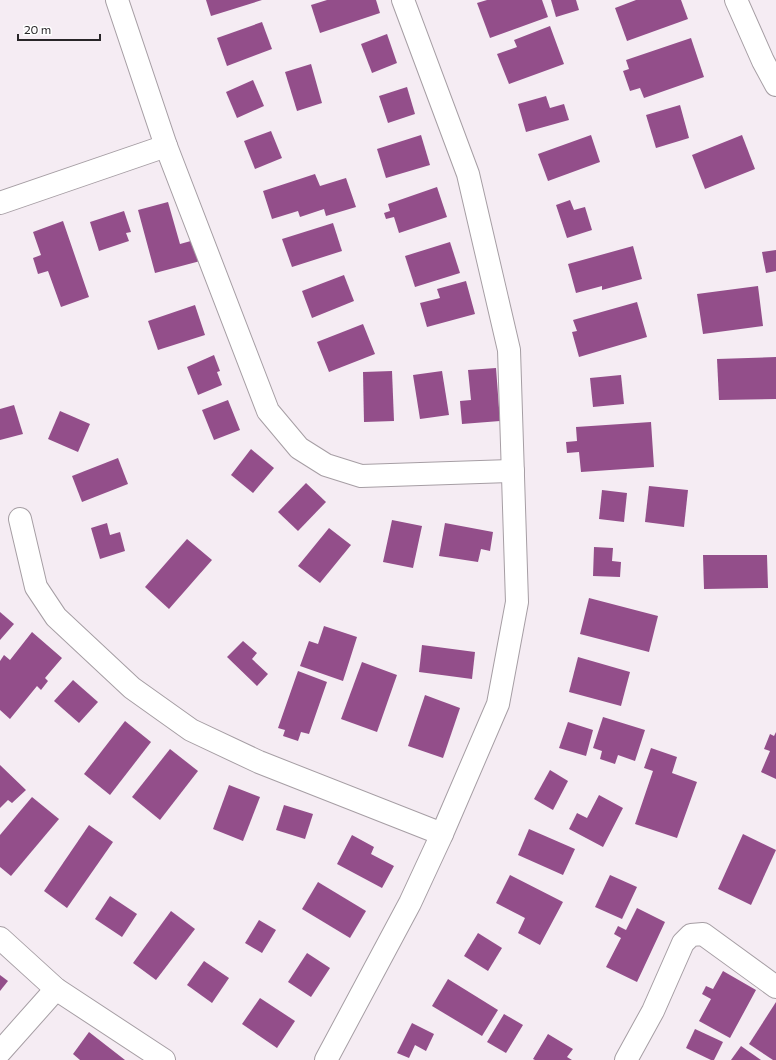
<svg xmlns="http://www.w3.org/2000/svg" width="776" height="1060" font-family="Commissioner,sans-serif">
	<style>
		.building { fill: #934e8a }
		.lines { fill: none; stroke-linecap: round; stroke-linejoin: round }
		.minor-casing { stroke: #a69ea4; stroke-width: 24 }
		.minor { stroke: #fff; stroke-width: 22 }
	</style>
	<rect width="100%" height="100%" fill="#f5ecf3"/>
	<!-- building -->
	<g class="building">
		<path d="M206 0H262L211 16Z"/>
		<path d="M327 0H376L380 13 320 33 311 5Z"/>
		<path d="M487 0H542L548 17 490 38 477 3Z"/>
		<path d="M551 0H576L579 10 556 17Z"/>
		<path d="M636 0H681L688 19 627 41 615 8Z"/>
		<path d="M262 22 272 49 227 66 217 38Z"/>
		<path d="M550 26 564 64 509 84 497 54 517 47 514 40Z"/>
		<path d="M387 34 397 63 372 73 361 44Z"/>
		<path d="M691 38 704 77 644 98 640 88 630 91 623 71 629 69 626 60Z"/>
		<path d="M311 64 322 103 297 111 285 72Z"/>
		<path d="M253 80 264 106 237 118 226 92Z"/>
		<path d="M407 87 415 114 388 123 379 96Z"/>
		<path d="M546 96 550 108 564 104 569 120 526 132 518 104Z"/>
		<path d="M680 105 689 138 656 148 646 115Z"/>
		<path d="M271 131 282 158 255 169 244 141Z"/>
		<path d="M421 135 430 165 386 178 377 149Z"/>
		<path d="M591 135 600 162 548 181 538 154Z"/>
		<path d="M742 135 755 169 705 189 692 155Z"/>
		<path d="M315 174 320 186 346 178 356 207 326 216 324 209 300 217 298 211 272 219 263 191Z"/>
		<path d="M437 187 447 217 399 233 394 217 386 219 384 213 390 211 388 204Z"/>
		<path d="M570 200 574 210 585 207 592 230 567 238 556 205Z"/>
		<path d="M168 202 180 244 198 239 204 260 155 273 138 210Z"/>
		<path d="M124 211 131 232 126 233 129 241 99 251 90 222Z"/>
		<path d="M63 221 89 297 61 307 48 271 38 274 33 258 41 255 33 232Z"/>
		<path d="M333 223 342 251 292 267 282 239Z"/>
		<path d="M450 242 460 273 415 287 405 256Z"/>
		<path d="M633 246 642 279 602 290V286L576 293 568 264Z"/>
		<path d="M776 250V271L766 273 762 252Z"/>
		<path d="M344 275 354 301 312 318 302 291Z"/>
		<path d="M466 281 475 314 427 327 420 303 440 298 437 289Z"/>
		<path d="M758 286 763 326 703 334 697 294Z"/>
		<path d="M637 302 647 337 579 357 572 332 577 331 573 320Z"/>
		<path d="M195 305 205 335 158 350 148 321Z"/>
		<path d="M363 324 375 354 329 372 317 342Z"/>
		<path d="M214 355 220 371 217 372 222 385 198 395 187 367Z"/>
		<path d="M776 357V399L719 400 717 359Z"/>
		<path d="M496 368 500 421 462 424 460 401 471 400 468 370Z"/>
		<path d="M392 371 394 421 364 422 363 372Z"/>
		<path d="M442 371 449 415 420 419 413 375Z"/>
		<path d="M621 375 624 404 593 407 590 378Z"/>
		<path d="M228 400 240 430 214 440 202 410Z"/>
		<path d="M14 405 23 434 0 440V409Z"/>
		<path d="M60 411 90 424 78 452 48 439Z"/>
		<path d="M651 422 654 467 581 472 579 452 567 453 566 442 577 441 576 427Z"/>
		<path d="M251 449 274 468 253 493 231 475Z"/>
		<path d="M118 458 128 484 82 502 72 476Z"/>
		<path d="M306 483 326 502 298 531 278 512Z"/>
		<path d="M649 486 688 490 684 527 645 522Z"/>
		<path d="M602 490 627 493 624 522 599 519Z"/>
		<path d="M392 520 422 526 413 568 383 562Z"/>
		<path d="M107 523 110 535 120 532 125 551 100 559 91 528Z"/>
		<path d="M445 523 493 532 490 551 481 549 478 562 439 556Z"/>
		<path d="M329 528 351 545 320 583 298 566Z"/>
		<path d="M187 539 212 560 169 609 145 587Z"/>
		<path d="M594 547 613 548 612 561 621 562 620 577 593 576Z"/>
		<path d="M703 555H767L768 588 704 589Z"/>
		<path d="M589 598 658 616 649 652 580 634Z"/>
		<path d="M0 612 14 624 0 640Z"/>
		<path d="M324 626 357 637 343 681 300 666 309 641 318 644Z"/>
		<path d="M32 632 62 658 45 678 48 681 41 690 37 686 10 719 0 710V661L4 655 10 660Z"/>
		<path d="M243 641 257 653 252 659 268 674 257 686 227 657Z"/>
		<path d="M422 645 475 652 472 679 419 672Z"/>
		<path d="M578 657 630 672 621 706 569 692Z"/>
		<path d="M362 662 397 675 377 732 341 719Z"/>
		<path d="M298 671 327 682 309 734 301 732 298 741 283 736 285 730 278 728Z"/>
		<path d="M73 680 98 702 79 723 54 701Z"/>
		<path d="M425 695 460 708 443 758 408 746Z"/>
		<path d="M603 717 645 730 635 761 618 755 615 764 600 759 602 751 593 748Z"/>
		<path d="M125 721 151 742 110 795 84 774Z"/>
		<path d="M568 722 593 730 586 756 559 748Z"/>
		<path d="M776 732V779L761 772 770 751 764 749 770 734 774 736Z"/>
		<path d="M651 748 677 757 672 773 697 782 677 838 635 824 653 771 644 768Z"/>
		<path d="M170 749 198 771 160 820 132 797Z"/>
		<path d="M0 765 26 790 12 803 8 800 0 808Z"/>
		<path d="M550 770 568 781 553 810 534 799Z"/>
		<path d="M229 785 260 797 243 841 213 829Z"/>
		<path d="M599 795 623 808 603 847 569 829 577 813 587 818Z"/>
		<path d="M32 797 59 819 11 876 0 867V835Z"/>
		<path d="M284 805 313 814 305 839 276 830Z"/>
		<path d="M89 825 113 842 67 908 44 891Z"/>
		<path d="M529 829 575 849 563 875 518 855Z"/>
		<path d="M743 834 776 850 751 905 718 889Z"/>
		<path d="M352 835 374 847 371 854 394 866 382 888 337 864Z"/>
		<path d="M510 875 563 902 540 945 518 933 525 918 496 903Z"/>
		<path d="M610 875 637 887 622 919 595 907Z"/>
		<path d="M318 882 366 911 350 938 302 909Z"/>
		<path d="M110 896 137 914 122 937 95 919Z"/>
		<path d="M637 908 665 922 637 982 606 967 621 938 614 934 618 926 626 930Z"/>
		<path d="M171 911 195 929 156 980 133 963Z"/>
		<path d="M259 920 276 930 262 953 245 943Z"/>
		<path d="M478 933 502 948 488 971 464 956Z"/>
		<path d="M307 953 330 968 311 997 288 982Z"/>
		<path d="M204 961 229 978 212 1003 187 985Z"/>
		<path d="M723 971 756 990 730 1038 699 1021 711 999 702 994 706 986 713 989Z"/>
		<path d="M0 975 8 981 0 991Z"/>
		<path d="M448 979 498 1010 482 1036 432 1006Z"/>
		<path d="M260 998 295 1021 277 1048 242 1024Z"/>
		<path d="M776 1002V1060H773L749 1044Z"/>
		<path d="M504 1014 523 1025 506 1053 487 1042Z"/>
		<path d="M412 1023 434 1034 426 1051 415 1045 409 1058 397 1053Z"/>
		<path d="M695 1029 723 1042 714 1060H711L686 1048Z"/>
		<path d="M89 1032 125 1060H80L73 1054Z"/>
		<path d="M548 1034 573 1049 567 1057 572 1060H535L533 1059Z"/>
		<path d="M741 1046 761 1060H731Z"/>
	</g>
	<g class="lines">
		<defs>
			<g id="minor">
				<path d="M117 0 166 146 268 411 299 448 326 465 361 476 513 471"/>
				<path d="M736 0 763 61 776 85"/>
				<path d="M0 203 166 146"/>
				<path d="M20 519 36 587 56 617 132 688 191 730 259 762 442 834"/>
				<path d="M0 938 56 989 164 1060"/>
				<path d="M0 1052 56 989"/>
				<path d="M326 1060 410 903 442 834 498 704 517 602 509 350 468 174 403 0"/>
				<path d="M626 1060 653 1011 683 943 691 935 703 934 776 987"/>
			</g>
		</defs>
		<!-- minor casing -->
		<use href="#minor" class="minor-casing"/>
		<!-- minor -->
		<use href="#minor" class="minor"/>
	</g>
	<!-- scale -->
	<path d="M18 34v6h82v-6" fill="none" stroke="#282528" stroke-width="2"/>
	<text x="24" y="34" font-size="12" fill="#282528" stroke="#ffffff" stroke-width="3" paint-order="stroke">20 m</text>
</svg>
